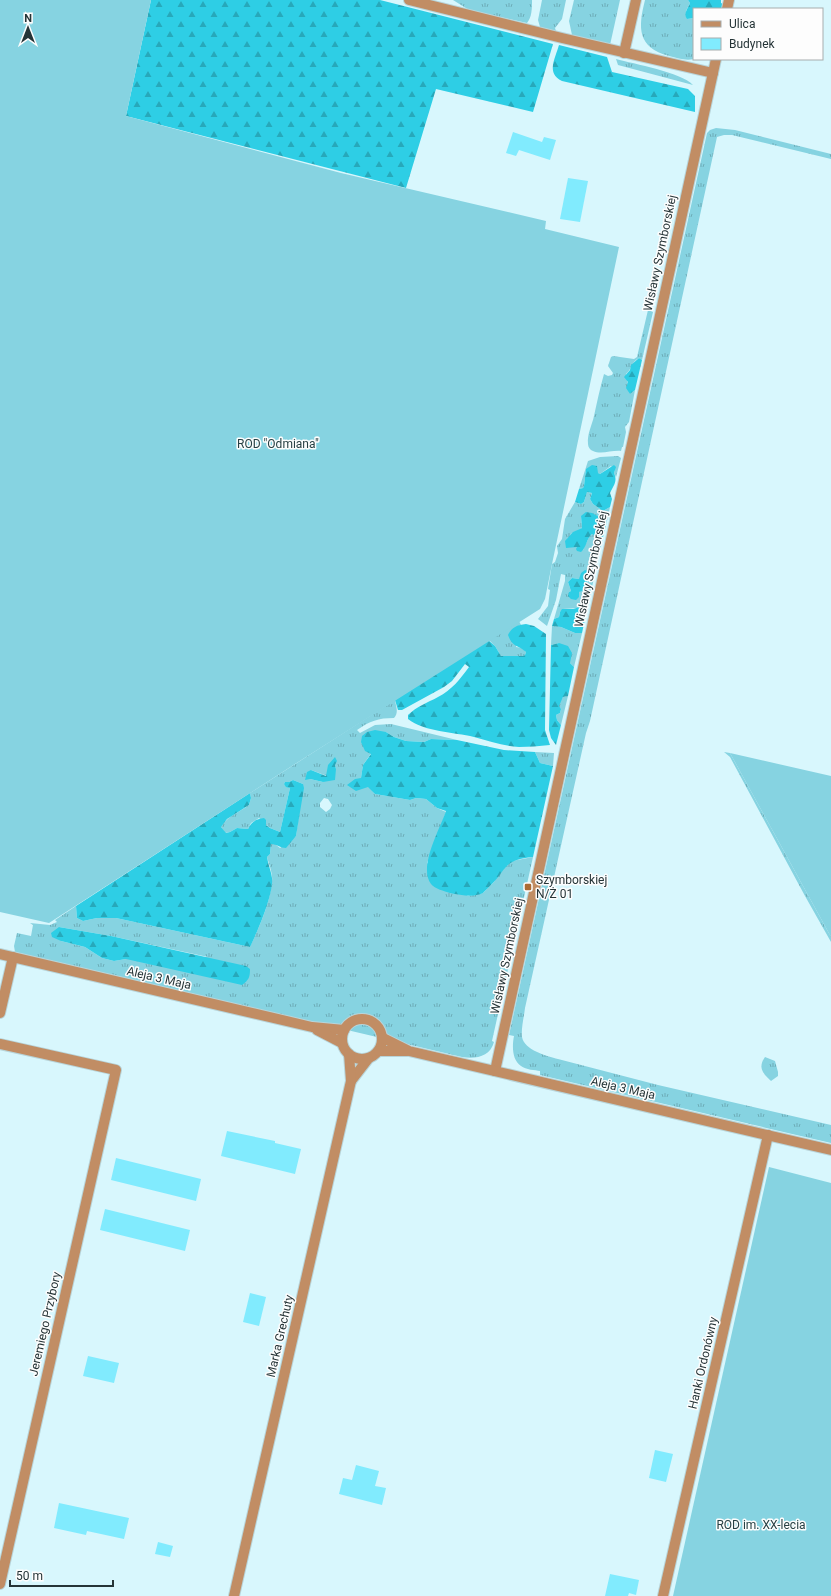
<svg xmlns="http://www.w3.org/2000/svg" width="831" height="1596" font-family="Roboto,sans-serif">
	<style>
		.grass { fill: url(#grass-tufts); fill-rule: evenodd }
		.forest { fill: url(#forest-firs) }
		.garden { fill: #86d3e1 }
		.building { fill: #81ebfe }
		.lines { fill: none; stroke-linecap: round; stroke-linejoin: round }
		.minor-casing { stroke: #b8d4d9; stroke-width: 12 }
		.tertiary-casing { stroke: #b8d4d9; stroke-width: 12 }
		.minor { stroke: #c18d64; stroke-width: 10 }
		.tertiary { stroke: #c18d64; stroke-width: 10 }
		.poi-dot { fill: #ab6b34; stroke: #fdfdfd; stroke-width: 1.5 }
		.labels { text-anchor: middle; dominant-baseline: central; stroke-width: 3; stroke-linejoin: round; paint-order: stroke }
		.street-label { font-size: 12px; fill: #253437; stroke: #fdfdfd }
		.park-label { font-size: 12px; fill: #274044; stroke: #fdfdfd }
		.poi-label { font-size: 12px; fill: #253437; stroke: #fdfdfd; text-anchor: start }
	</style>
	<defs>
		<pattern id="grass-tufts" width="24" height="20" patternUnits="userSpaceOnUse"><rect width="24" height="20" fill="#86d3e1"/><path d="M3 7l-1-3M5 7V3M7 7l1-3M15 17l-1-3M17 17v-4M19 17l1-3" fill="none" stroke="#6dacb7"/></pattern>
		<pattern id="forest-firs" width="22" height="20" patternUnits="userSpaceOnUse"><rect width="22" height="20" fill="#2ecee5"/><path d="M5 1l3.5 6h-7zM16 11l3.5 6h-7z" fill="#27a8ba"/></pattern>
	</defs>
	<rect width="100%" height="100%" fill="#d8f7fd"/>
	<!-- grass -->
	<g class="grass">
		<path d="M453 0H532C532 8 532 17 527 23L469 10Z"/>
		<path d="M542 0H566L562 19 555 28 556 31 540 27 538 20Z"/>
		<path d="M574 0H620L610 45 572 35 569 21Z"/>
		<path d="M645 0H688L690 3 686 11 687 19 694 18V59C685 61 678 58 669 56 637 47 638 28 645 0Z"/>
		<path d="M616 59C634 64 681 72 693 85L618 65Z"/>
		<path d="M716 128 735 130 831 154V159L732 135H724L717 137 590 721 586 733 525 1008C524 1017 521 1028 522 1037 524 1050 547 1056 558 1059L658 1085 831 1125V1143L540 1075V1071C535 1070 526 1070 521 1066 512 1060 512 1046 514 1036L509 1035 707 133 710 130Z"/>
		<path d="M648 310 653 312 642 360 639 358C631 362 632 369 626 374L630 394 635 390 629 422 625 427 626 432 623 447H622L621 451C612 450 601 455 593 451 590 450 588 447 588 444 587 434 592 425 594 416 597 402 600 388 604 374L608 376 612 375 613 373 608 366 611 357 613 356 634 359 637 357Z"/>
		<path d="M618 456 621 458 616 477 614 473 615 470 611 466 600 474 586 469 584 486 583 488 579 489 588 461 600 457Z"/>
		<path d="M587 492 592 493 590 499 593 504 603 511 610 507 607 521 581 516 582 528 571 534 570 537 567 539 572 547H577L583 550 589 537 592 534 598 538 603 537 587 610 585 608C577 607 570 609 563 609L560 612 559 617 554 619 565 581V575L561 574 556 600 547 626 538 619 548 606 550 590 548 589 552 564 555 562 558 553 557 546 562 539 565 519 575 502 581 504 584 502ZM588 574 587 584 579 592H569L571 591 568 582 572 578 579 579Z"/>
		<path d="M519 621 521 625H519L516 647 522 648 526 652 525 655 522 656H501L495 646 489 640Z"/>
		<path d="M552 626 561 627 575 633H582L574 667 570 663 559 643 551 645Z"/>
		<path d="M568 696 561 725 557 720 556 715 560 713 561 709 558 706 563 697Z"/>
		<path d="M395 700C396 707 399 712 394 718 378 718 370 721 357 730L360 733 375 725 391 724 457 740 431 739 424 742 406 741 394 737 386 732 363 765 361 778 375 794 410 800 416 798 426 799 437 808 446 812 427 863 468 896 483 893 494 882 502 869 512 861 533 857 492 1041 494 1042C490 1057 476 1059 462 1057L15 952 14 946 17 933 31 936 33 925 30 923 50 925 57 922 55 920 76 906 77 918 83 921 97 918H116L250 947C259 927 270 904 272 881 273 874 269 864 267 857L270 854 271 844H275L280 848 296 836 303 784 293 780 289 782H285L284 784 290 788 280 832 270 828 259 818 251 823 248 829 237 828 230 832 225 833 221 827C227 816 240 812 249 805L251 798 250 793ZM335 765 336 769 323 782 310 779 311 770 327 776ZM324 798 328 799 332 805 330 809 326 812 320 807V803ZM59 927 111 936 208 957 126 959 114 961 102 958 85 947 61 941Z"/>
		<path d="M535 752 554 753 553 766 540 763Z"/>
		<path d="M724 752 730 753 831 937V942L805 896 730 757Z"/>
		<path d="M765 1057 775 1061 778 1072V1076L771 1081C762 1073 758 1067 765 1057Z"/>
	</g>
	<!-- forest -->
	<g class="forest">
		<path d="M151 0H380L553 44 533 112 436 89 406 188 126 116Z"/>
		<path d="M688 0H721V3L723 4 722 9H694V18L687 19C683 14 688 8 690 3Z"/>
		<path d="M559 45 607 57 612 72 688 89 695 96V112L562 81C546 73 555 59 559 45Z"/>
		<path d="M639 358 642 360 635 390 630 394 626 388 628 382 624 377 630 370 631 365Z"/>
		<path d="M592 465 597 466 598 473 600 474 614 465 616 467 614 473C618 482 613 486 610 493L612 499 610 507 603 511 593 504 590 499 592 493 587 492 584 502 581 504 575 502 579 489 583 488 584 486 586 469Z"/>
		<path d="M586 512 592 513 607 521 603 537 598 538 592 534C586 539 587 547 581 552L577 551 576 549 577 547 566 548 565 541 573 532 582 528 581 516Z"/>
		<path d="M585 570 588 571C588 577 587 584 585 590L579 592V597L576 600 571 599 568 596 569 592 571 591 568 582 572 578 579 579 581 573Z"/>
		<path d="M580 607 585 608 587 610 582 633H575L561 627 552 626 554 619 559 617 560 612 562 609H573Z"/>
		<path d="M526 624 534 626 546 634 545 730 550 745C539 746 529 747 519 747 503 746 489 741 474 737 454 732 424 732 408 719V715C417 706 427 703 438 697 452 690 460 679 469 667L465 664 452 681 444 687 402 710H398L395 700 488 640 495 646 501 656H522L525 655 526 652C517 644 513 648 508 635 512 627 517 625 526 624Z"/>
		<path d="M559 643 568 646 572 653 570 663 574 667 568 696 563 697 559 706 561 709 560 713 556 715 557 720 561 725 556 745 551 738 549 730 551 645Z"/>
		<path d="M375 730 386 732 394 737 406 741 424 742 431 739 457 740 504 750 535 752 540 763 553 766 533 857C502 860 508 869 490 886 488 888 485 891 483 893 473 898 461 895 450 893 444 891 435 889 431 884 418 867 440 829 446 811L437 808 426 799 416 798 410 800 375 794 368 787 356 791 347 785 355 779 361 778 363 765 371 754 365 751 361 742 362 736 367 732Z"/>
		<path d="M335 757 337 761 335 765 336 769 335 780 323 782 310 779 305 780 307 772 311 770 326 776 328 765Z"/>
		<path d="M293 780 303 784 304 788 296 836 286 848C280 848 277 844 271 844L270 854 267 857C268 864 271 871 272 878 274 893 257 933 250 947L116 918H97L83 921 77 918 76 906 250 793 251 798 249 805 227 819 221 827 226 833 230 832 237 828 248 829C251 822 256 819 264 818L266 820V825L270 828 280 832 290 788 286 787 284 784 285 782H289Z"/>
		<path d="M59 927 111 936 246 966 250 969C250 977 249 980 242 985L126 959 114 961 102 958 85 947 61 941 52 937 51 933Z"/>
	</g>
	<!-- garden -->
	<g class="garden">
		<path d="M0 0H151L126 116 341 173 546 221 545 229 619 247 552 564 545 599 540 609 295 764 49 923 0 912Z"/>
		<path d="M730 753 831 776V937Z"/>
		<path d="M769 1167 831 1183V1596H673Z"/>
	</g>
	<!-- building -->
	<g class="building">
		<path d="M513 132 542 142 544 137 556 140 550 160 519 150 516 156 506 153Z"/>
		<path d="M568 178 588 181 580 222 560 219Z"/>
		<path d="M227 1131 275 1141V1143L301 1149 295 1174 221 1156Z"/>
		<path d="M116 1158 201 1179 196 1201 111 1180Z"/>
		<path d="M105 1209 190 1230 185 1251 100 1230Z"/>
		<path d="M250 1293 266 1297 259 1326 243 1322Z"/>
		<path d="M88 1356 119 1363 114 1383 83 1376Z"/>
		<path d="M655 1450 673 1454 666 1482 649 1478Z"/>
		<path d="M356 1465 379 1471 375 1486 386 1488 382 1505 339 1494 343 1478 352 1480Z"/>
		<path d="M59 1503 129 1518 124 1539 87 1531 86 1535 54 1528Z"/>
		<path d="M158 1542 173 1546 170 1557 155 1554Z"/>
		<path d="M610 1574 639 1580 636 1595 629 1593 628 1596H605Z"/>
	</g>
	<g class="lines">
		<defs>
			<g id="minor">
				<path d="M409 0 562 38 713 73"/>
				<path d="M727 9 729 0"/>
				<path d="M624 53 636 0"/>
				<path d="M0 1013 13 957"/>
				<path d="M0 1044 116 1070 0 1584"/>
				<path d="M495 1071 716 59"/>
				<path d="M663 1596 768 1135"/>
			</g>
			<g id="tertiary">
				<path d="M0 954 312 1027 344 1030"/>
				<circle cx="362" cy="1039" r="20"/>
				<path d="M317 1030 342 1043"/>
				<path d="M383 1038 409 1051 831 1150"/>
				<path d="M379 1051H407"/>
				<path d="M351 1081 368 1059"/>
				<path d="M234 1596 351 1081 349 1054"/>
			</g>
		</defs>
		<!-- minor casing -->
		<use href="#minor" class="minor-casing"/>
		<!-- tertiary casing -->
		<use href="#tertiary" class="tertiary-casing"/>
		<!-- minor -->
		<use href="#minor" class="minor"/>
		<!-- tertiary -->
		<use href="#tertiary" class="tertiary"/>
	</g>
	<!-- markers -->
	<rect class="poi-dot" x="524" y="883" width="8" height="8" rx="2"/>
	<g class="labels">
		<!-- street labels -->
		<g class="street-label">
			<text transform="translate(660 253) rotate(-78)">Wisławy Szymborskiej</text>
			<text transform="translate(591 569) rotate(-78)">Wisławy Szymborskiej</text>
			<text transform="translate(507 956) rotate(-78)">Wisławy Szymborskiej</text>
			<text transform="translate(159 978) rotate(13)">Aleja 3 Maja</text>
			<text transform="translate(623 1088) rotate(13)">Aleja 3 Maja</text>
			<text transform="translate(45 1324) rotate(-77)">Jeremiego Przybory</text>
			<text transform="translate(280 1336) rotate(-77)">Marka Grechuty</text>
			<text transform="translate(703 1363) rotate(-77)">Hanki Ordonówny</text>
		</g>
		<!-- park labels -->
		<g class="park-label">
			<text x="278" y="444">ROD "Odmiana"</text>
			<text x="761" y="1525">ROD im. XX-lecia</text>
		</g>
		<!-- poi labels -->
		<g class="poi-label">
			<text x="536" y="880">Szymborskiej<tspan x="536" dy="14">N/Ż 01</tspan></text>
		</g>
	</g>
	<!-- legend -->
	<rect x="693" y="8" width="130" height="52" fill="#fdfdfd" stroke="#a7adae"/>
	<rect x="701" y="21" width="20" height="6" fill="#c18d64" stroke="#a7adae"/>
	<text x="729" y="28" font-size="12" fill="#253437">Ulica</text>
	<rect x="701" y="38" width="20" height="12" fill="#81ebfe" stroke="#a7adae"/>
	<text x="729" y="48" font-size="12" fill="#253437">Budynek</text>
	<!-- north arrow -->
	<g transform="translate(28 28)" stroke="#fdfdfd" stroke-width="3" paint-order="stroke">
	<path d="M0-3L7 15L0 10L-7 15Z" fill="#253437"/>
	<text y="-6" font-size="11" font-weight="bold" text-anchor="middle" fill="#253437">N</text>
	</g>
	<!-- scale -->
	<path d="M10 1580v6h103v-6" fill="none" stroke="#253437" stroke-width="2"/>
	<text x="16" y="1580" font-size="12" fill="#253437" stroke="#fdfdfd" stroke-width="3" paint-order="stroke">50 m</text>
</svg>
